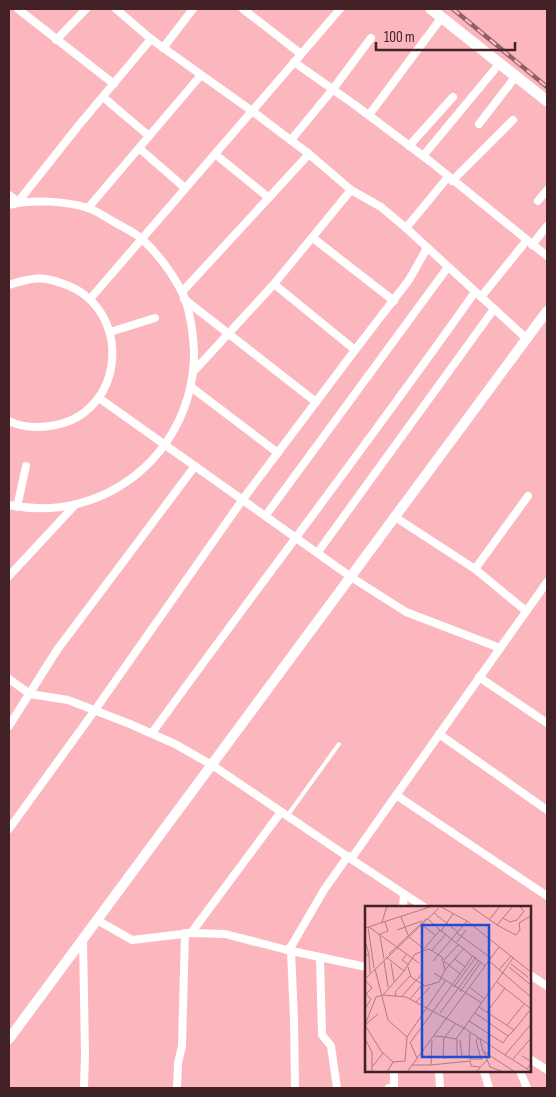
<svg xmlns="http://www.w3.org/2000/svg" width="556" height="1097" font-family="'Sofia Sans Condensed',sans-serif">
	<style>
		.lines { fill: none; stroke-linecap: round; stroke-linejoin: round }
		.lane { stroke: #fff; stroke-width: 4 }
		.street { stroke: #fff; stroke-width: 8 }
		.secondary { stroke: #fff; stroke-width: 10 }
		.primary { stroke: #fff; stroke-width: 11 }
		.rail-casing { stroke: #8e5f65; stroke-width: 4.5 }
		.rail { stroke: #fbb6be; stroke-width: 2.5; stroke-dasharray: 8; stroke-linecap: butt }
		.inset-road { fill: none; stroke: #b17b82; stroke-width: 1 }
		.view { fill: #1d4ed8; fill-opacity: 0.15; stroke: #1d4ed8; stroke-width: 2.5 }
		.inset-edge { fill: none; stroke: #432227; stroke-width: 2.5 }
	</style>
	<rect width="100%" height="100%" fill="#fbb6be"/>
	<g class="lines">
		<!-- lane -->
		<path class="lane" d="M287 816 339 744"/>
		<!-- street -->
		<g class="street">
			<path d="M18 9 114 84"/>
			<path d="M243 9 301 54"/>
			<path d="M151 39 252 111 309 154 351 190 381 207 406 228 527 339"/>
			<path d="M56 40 86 9"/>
			<path d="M163 48 193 9"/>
			<path d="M294 62 355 105 431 162 547 256"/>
			<path d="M103 97 149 136"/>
			<path d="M369 115 442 17"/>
			<path d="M479 124 516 76"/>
			<path d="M291 140 333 89 371 38"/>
			<path d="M409 146 453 97"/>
			<path d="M139 148 185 188"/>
			<path d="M215 154 269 198"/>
			<path d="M423 156 500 63"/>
			<path d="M452 181 513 120"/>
			<path d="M9 195 18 202 79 125 151 39 116 9"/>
			<path d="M538 201 547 190"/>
			<path d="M9 205C30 199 66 201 88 208 97 211 106 217 114 222 124 228 136 233 143 240 159 255 172 273 182 292 190 309 193 332 194 351 195 450 107 525 9 505"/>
			<path d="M88 208 201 75"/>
			<path d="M406 228 448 177"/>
			<path d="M313 238 394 301"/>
			<path d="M532 245 547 226"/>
			<path d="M274 284 355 350 409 280 427 248"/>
			<path d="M9 285C15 283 21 281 27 280 38 277 51 279 61 283 135 306 127 416 50 426 37 428 21 427 9 421"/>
			<path d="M182 292 309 154"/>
			<path d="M481 297 527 240"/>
			<path d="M90 299 340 9"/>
			<path d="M184 299 316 402 355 350"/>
			<path d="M110 332 155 318"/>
			<path d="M194 371 274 284 351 190"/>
			<path d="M191 387 278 453"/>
			<path d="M99 398 351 577 406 612 500 648"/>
			<path d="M17 507 26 466"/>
			<path d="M266 515 448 267"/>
			<path d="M395 517 475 569 526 611"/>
			<path d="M318 552 494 309"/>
			<path d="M475 569 528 496"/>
			<path d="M9 576 75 505"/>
			<path d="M479 677 547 723"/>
			<path d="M9 679 30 694 68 700 130 724 175 744 212 765 351 859"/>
			<path d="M9 726 57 650 195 466"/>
			<path d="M152 733C259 585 370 441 475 292"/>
			<path d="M439 734 547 810"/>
			<path d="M396 795 547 896"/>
			<path d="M9 829 95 710 243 499 316 402"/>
			<path d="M403 907 404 894"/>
			<path d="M424 907 351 859 547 582"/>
			<path d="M97 920 132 940 191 933 281 812"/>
			<path d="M191 933 225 934 287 950 292 945 324 890 348 856"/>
			<path d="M83 939 85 1055 84 1088"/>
			<path d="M287 950 366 967"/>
			<path d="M291 951 294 1019 295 1088"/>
			<path d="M320 957 322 1035 331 1046 337 1088"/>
			<path d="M530 975 547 986"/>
			<path d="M530 1059 547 1070"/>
			<path d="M439 1071 440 1088"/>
			<path d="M484 1071 489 1088"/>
			<path d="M520 1071 527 1088"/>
			<path d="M177 1088 178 1063 182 1046 185 933"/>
			<path d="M389 1088 394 1087V1071"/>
		</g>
		<!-- secondary -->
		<path class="secondary" d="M9 1039 547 311"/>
		<!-- primary -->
		<path class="primary" d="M431 9 547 101"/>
		<defs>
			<path id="rail" d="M453 9 547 87"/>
		</defs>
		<!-- rail casing -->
		<use href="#rail" class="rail-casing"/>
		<!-- rail -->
		<use href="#rail" class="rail"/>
	</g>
	<!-- overview -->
	<g transform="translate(365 906)">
		<rect width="166" height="166" fill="#fbb6be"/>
		<path class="inset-road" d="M105 0 132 19 148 0M76 1 102 15 167 67M69 7 93 26M36 11 43 29M138 12 145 16 152 14 159 5 154 0M125 13 135 0M17 16 22 0M57 19 70 29M132 19 151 29 155 24 154 17 167 9M3 21 9 62M4 21 54 57M0 22 68 0M32 24 57 15M75 24 120 60M76 25 88 8M92 27 126 52M13 29 23 25 20 16M15 30 19 53M44 31 59 43 75 24 63 13M0 34 4 49M92 36 101 24M67 44 81 28M24 48 62 12M42 48 37 54 44 59M0 49H4L5 67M21 51 39 65 50 48 64 43 77 51 80 64 74 76 60 80 46 71 43 61M90 53 100 61 108 49M79 54 94 38M19 55 23 81M68 55 102 15M79 55 95 68 100 61M124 55 167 92M26 57 29 75M146 58 163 71M144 61 167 80M10 63 23 114 42 131 80 75M80 64 99 42M134 64 146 50M69 67 117 97M0 73 74 2M0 74 7 82 1 88M132 76 166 103M89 81 111 51M104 81 120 93M95 86 116 56M0 87 6 93 0 103M18 89 41 91 99 122M31 90 30 86 45 70M37 90 56 69M45 93 56 80M51 96 65 81M114 101 149 124 166 103M122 106 140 82M75 107 114 54M110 107 143 130 149 124M13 108 0 119 16 145 28 156 22 166M104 115 138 137 143 130M167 117 140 149 167 166M0 119 11 91 18 89 39 65M142 119 159 98M69 130 80 131 91 117M80 131 91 133 99 122M113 132 111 135 116 153M0 133 7 146V166M92 133V151M115 133 118 145 150 166M95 134 97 151M45 136 52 152M45 137 95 68M0 145 1 166M119 146 125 161 139 166M140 149 99 122 148 52M104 150 105 153H118M157 150 167 156 162 163M78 152 104 150 105 127M78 152 79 131M148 153 167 131M105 154 106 160 115 161M28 156 40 155 42 131M47 159H66L67 134M66 159 105 155M8 160 18 147M42 166 134 41M111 166 122 154"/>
		<path class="view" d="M57 19H124V151H57Z"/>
		<rect width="166" height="166" class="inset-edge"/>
	</g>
	<!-- border -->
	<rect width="556" height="1097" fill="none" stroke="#432227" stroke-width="20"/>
	<!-- scale -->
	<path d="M376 42v8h139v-8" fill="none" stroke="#432227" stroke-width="2.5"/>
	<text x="384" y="42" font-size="15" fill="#432227" stroke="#fbb6be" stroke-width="4" paint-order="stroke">100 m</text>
</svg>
